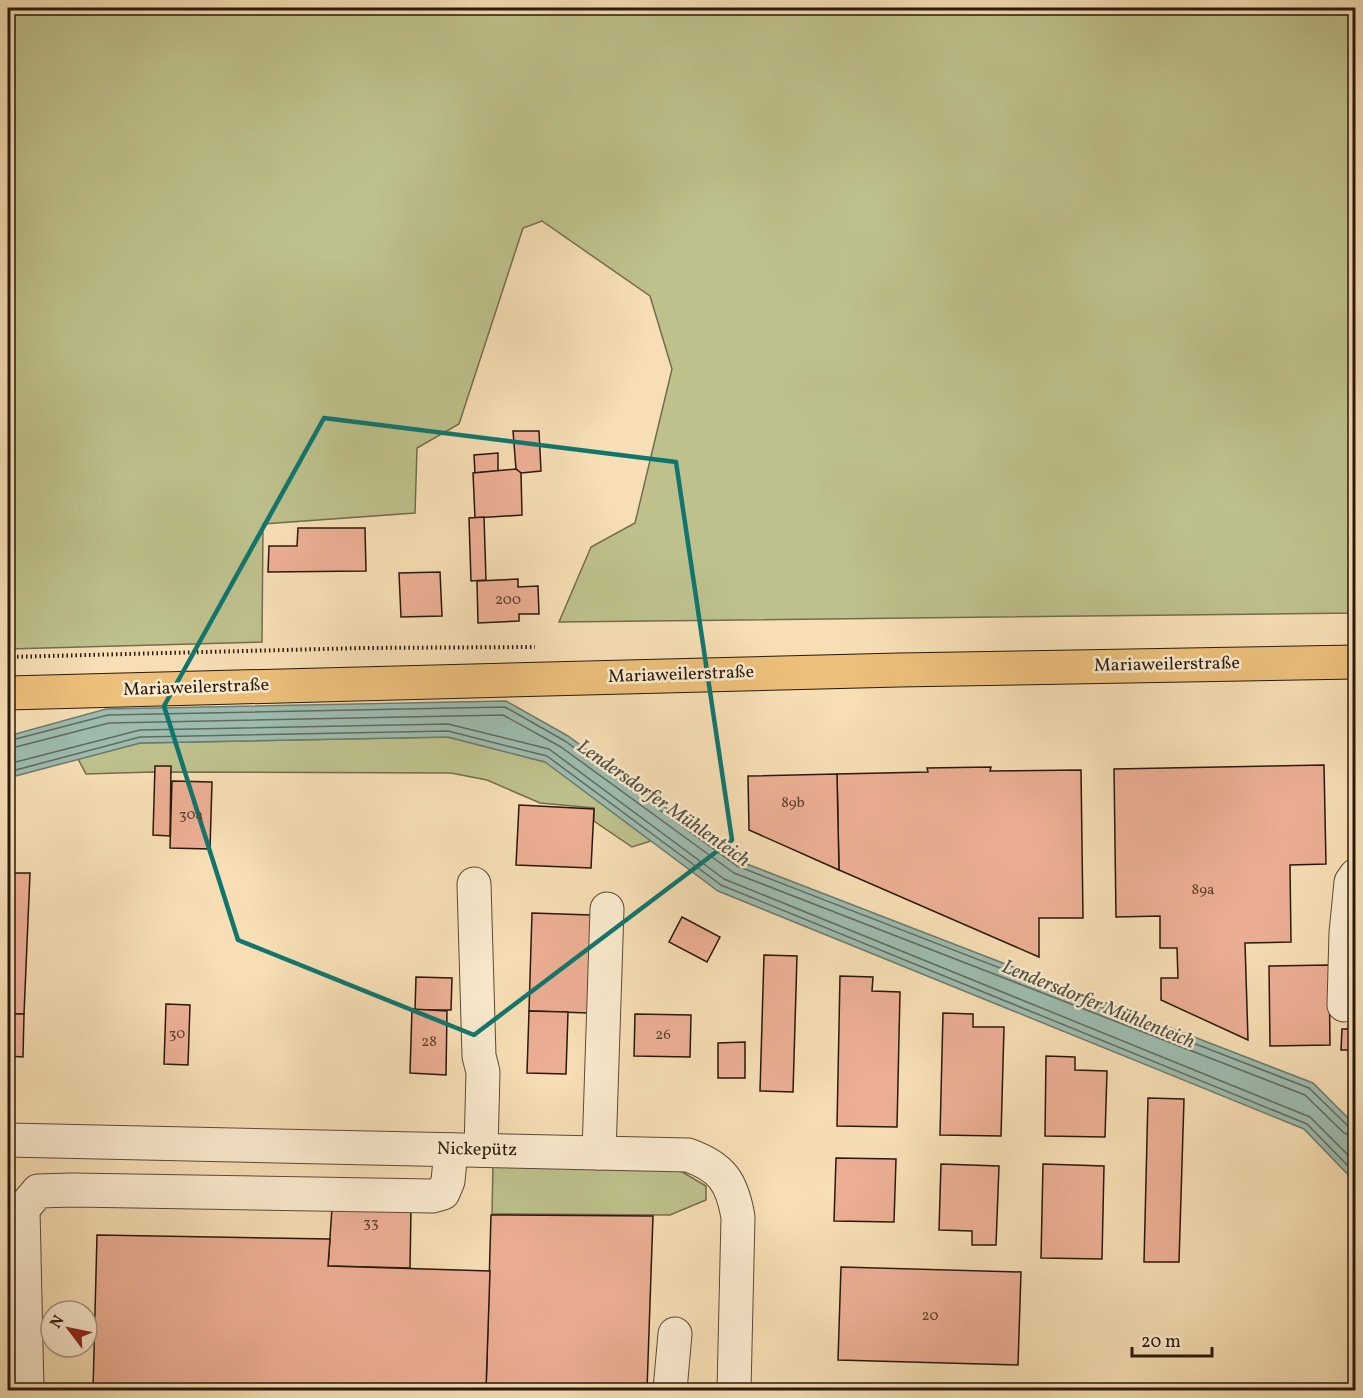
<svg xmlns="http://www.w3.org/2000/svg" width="1363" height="1398" font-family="Vollkorn,serif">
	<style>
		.green { fill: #bec18c; stroke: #736d4c; stroke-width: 1.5 }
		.water { fill: #9dbcaf; stroke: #6e7b6e; stroke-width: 1.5 }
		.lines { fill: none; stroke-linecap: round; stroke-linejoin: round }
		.shore { stroke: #626a5e; stroke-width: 1.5 }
		.building { fill: #edaf94; stroke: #28190c; stroke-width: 1.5 }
		.minor-casing { stroke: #5c4a36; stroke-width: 35 }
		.major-casing { stroke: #28190c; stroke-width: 35 }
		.path { stroke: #28190c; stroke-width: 4; stroke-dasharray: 1.5 3; stroke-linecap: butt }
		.minor { stroke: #faeace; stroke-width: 33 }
		.major { stroke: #ecbf7a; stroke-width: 33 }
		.marked { fill: none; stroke: #0f766e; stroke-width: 4.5; stroke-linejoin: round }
		.labels { text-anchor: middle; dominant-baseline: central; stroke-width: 5; stroke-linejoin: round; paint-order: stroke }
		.number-label { font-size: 15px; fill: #593e2e }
		.street-label { font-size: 18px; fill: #28190c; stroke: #faeace }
		.water-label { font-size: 20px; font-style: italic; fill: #515245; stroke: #faeace }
	</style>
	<rect width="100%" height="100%" fill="#f7deb4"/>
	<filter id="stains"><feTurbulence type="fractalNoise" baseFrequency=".00333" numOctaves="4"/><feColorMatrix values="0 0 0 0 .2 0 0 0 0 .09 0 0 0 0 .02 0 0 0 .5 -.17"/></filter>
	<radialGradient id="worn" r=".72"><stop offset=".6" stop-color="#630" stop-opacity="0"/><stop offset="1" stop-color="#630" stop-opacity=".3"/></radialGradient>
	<!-- green -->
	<g class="green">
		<path d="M8 8H1355V613L559 622 591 547 635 523 672 369 650 296 542 221 523 228 459 424 417 448 415 513 263 524 262 642 8 649Z"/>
		<path d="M448 737 546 762 651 841 632 847 594 821V808L540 803 487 780 451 773 152 772 86 774 78 759 140 743Z"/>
		<path d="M493 1164 679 1170 706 1186V1200L670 1215 492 1214Z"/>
	</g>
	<!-- water -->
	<path class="water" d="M506 701 568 736 739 861 1313 1083 1355 1125V1182L1304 1129 718 891 545 762 448 737 140 743 8 778V736L106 709Z"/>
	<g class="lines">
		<!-- shore -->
		<g class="shore">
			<path d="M8 741 108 715 505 707 565 741 737 866 1309 1088 1349 1127 1356 1129"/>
			<path d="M8 749 109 723 503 715 561 747 734 873 1305 1095 1344 1133 1356 1137"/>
			<path d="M8 764 140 730 448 724 549 749 724 879 1310 1117 1356 1163"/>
			<path d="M8 772 140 737 448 731 547 756 721 885 1307 1124 1356 1174"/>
		</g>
	</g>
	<!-- building -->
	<g class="building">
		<path d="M513 431H539L541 471 521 473 516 469Z"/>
		<path d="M498 453V471L475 473 474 455Z"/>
		<path d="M516 469 521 473 522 515 475 518 473 473Z"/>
		<path d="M484 517 486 580 471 581 469 518Z"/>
		<path d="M298 528H365L366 571 268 572 269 546H297Z"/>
		<path d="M440 572 442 616 401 617 399 573Z"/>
		<path d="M518 579V587L538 586 539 614H519V621L478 623 477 581Z"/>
		<path d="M1324 765 1326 864 1290 865 1291 942 1245 943 1248 1040 1161 1000V978H1178L1177 948H1160V916L1116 917 1114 769Z"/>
		<path d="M155 766H171L170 836 153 835Z"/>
		<path d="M991 767 990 771 1081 770 1083 918H1039V957L839 870 837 774 928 772 927 768Z"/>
		<path d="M837 774 839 870 749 830 748 776Z"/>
		<path d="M172 781 212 782 210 849 170 848Z"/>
		<path d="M519 805 594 809 591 868 516 865Z"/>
		<path d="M8 873H30L24 1014H8Z"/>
		<path d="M532 913 591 915 589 1013 529 1011Z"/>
		<path d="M682 917 720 937 707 962 669 942Z"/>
		<path d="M764 955 797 956 793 1092 760 1091Z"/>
		<path d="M1329 965 1330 1045 1270 1046 1269 966Z"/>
		<path d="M840 976 873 977 872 991 900 992 897 1127 837 1126Z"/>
		<path d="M416 977 452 978 451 1010H415Z"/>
		<path d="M166 1004 190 1005 188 1065 164 1064Z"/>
		<path d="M412 1009 447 1011 446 1075 410 1073Z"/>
		<path d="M529 1011 568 1012 566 1074 527 1073Z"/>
		<path d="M943 1013 973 1014V1027H1004L1001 1136 940 1135Z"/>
		<path d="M8 1014H24L23 1057 8 1056Z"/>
		<path d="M635 1014 691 1015 690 1057 634 1056Z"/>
		<path d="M1342 1029H1356V1050H1341Z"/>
		<path d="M745 1042V1078H718V1043Z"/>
		<path d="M1046 1056 1075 1057V1070L1107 1071 1105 1137 1045 1136Z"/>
		<path d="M1148 1098 1184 1099 1179 1262H1144Z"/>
		<path d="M836 1158 896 1159 894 1222 834 1221Z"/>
		<path d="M941 1164 999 1166 996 1245H972V1231L939 1230Z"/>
		<path d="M1043 1164 1104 1166 1102 1259 1041 1258Z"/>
		<path d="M332 1208H411L410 1268 328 1266Z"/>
		<path d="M491 1215 653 1216 647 1390H486Z"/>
		<path d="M97 1235 330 1239 328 1266 490 1271 486 1390H93Z"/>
		<path d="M841 1267 1021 1272 1018 1365 838 1360Z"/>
	</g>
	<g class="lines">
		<defs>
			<g id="minor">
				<path d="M474 884 479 1056 483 1072 481 1150"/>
				<path d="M1344 1005 1346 933 1351 882 1356 875"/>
				<path d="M8 1140 688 1155C722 1167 732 1182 738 1217L734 1390"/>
				<path d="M599 1153 607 909"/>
				<path d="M27 1390 23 1209 38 1191 73 1190 432 1196 443 1193 448 1181 451 1150"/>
				<path d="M670 1390 675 1334"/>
			</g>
			<path id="major" d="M8 693 899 670 1356 662"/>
		</defs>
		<!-- minor casing -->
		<use href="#minor" class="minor-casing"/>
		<!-- major casing -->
		<use href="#major" class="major-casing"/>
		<!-- path -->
		<path class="path" d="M8 657 363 648 535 647"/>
		<!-- minor -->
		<use href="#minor" class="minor"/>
		<!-- major -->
		<use href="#major" class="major"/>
	</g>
	<!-- marked area -->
	<path class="marked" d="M324 418 676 462 732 840 474 1035 238 940 164 706Z"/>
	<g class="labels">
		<!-- number labels -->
		<g class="number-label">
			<text x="508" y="600">200</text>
			<text x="793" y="803">89b</text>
			<text x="191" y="815">30a</text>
			<text x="1203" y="890">89a</text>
			<text x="177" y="1034">30</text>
			<text x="663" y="1035">26</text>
			<text x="429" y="1042">28</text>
			<text x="371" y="1223">33</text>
			<text x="930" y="1316">20</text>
		</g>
		<!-- street labels -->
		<g class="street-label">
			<text transform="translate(1167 665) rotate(-1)">Mariaweilerstraße</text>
			<text transform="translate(681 675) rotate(-2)">Mariaweilerstraße</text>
			<text transform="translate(196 688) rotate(-2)">Mariaweilerstraße</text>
			<text transform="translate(477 1150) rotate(1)">Nickepütz</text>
		</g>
		<!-- water labels -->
		<g class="water-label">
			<text transform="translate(663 804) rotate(35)">Lendersdorfer Mühlenteich</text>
			<text transform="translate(1098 1005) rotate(22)">Lendersdorfer Mühlenteich</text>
		</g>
	</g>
	<!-- margin -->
	<rect width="1363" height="1398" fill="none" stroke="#f7deb4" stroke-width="30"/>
	<rect x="9" y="9" width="1345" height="1380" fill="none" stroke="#28190c" stroke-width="3"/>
	<rect x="15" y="15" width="1333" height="1368" fill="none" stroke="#28190c" stroke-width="1.5"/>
	<!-- north arrow -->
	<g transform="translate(69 1329) rotate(302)"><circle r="28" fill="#faeace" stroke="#a69680" stroke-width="1.5"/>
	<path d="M0-4.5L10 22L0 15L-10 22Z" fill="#8f2418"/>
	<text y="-9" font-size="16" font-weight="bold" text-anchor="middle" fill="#28190c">N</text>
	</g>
	<!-- scale -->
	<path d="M1132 1347v9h80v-9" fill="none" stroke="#28190c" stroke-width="3"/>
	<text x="1141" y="1347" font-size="18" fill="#28190c" stroke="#faeace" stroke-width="4.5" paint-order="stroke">20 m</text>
	<rect width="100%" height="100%" filter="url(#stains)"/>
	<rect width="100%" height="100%" fill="url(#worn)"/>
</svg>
